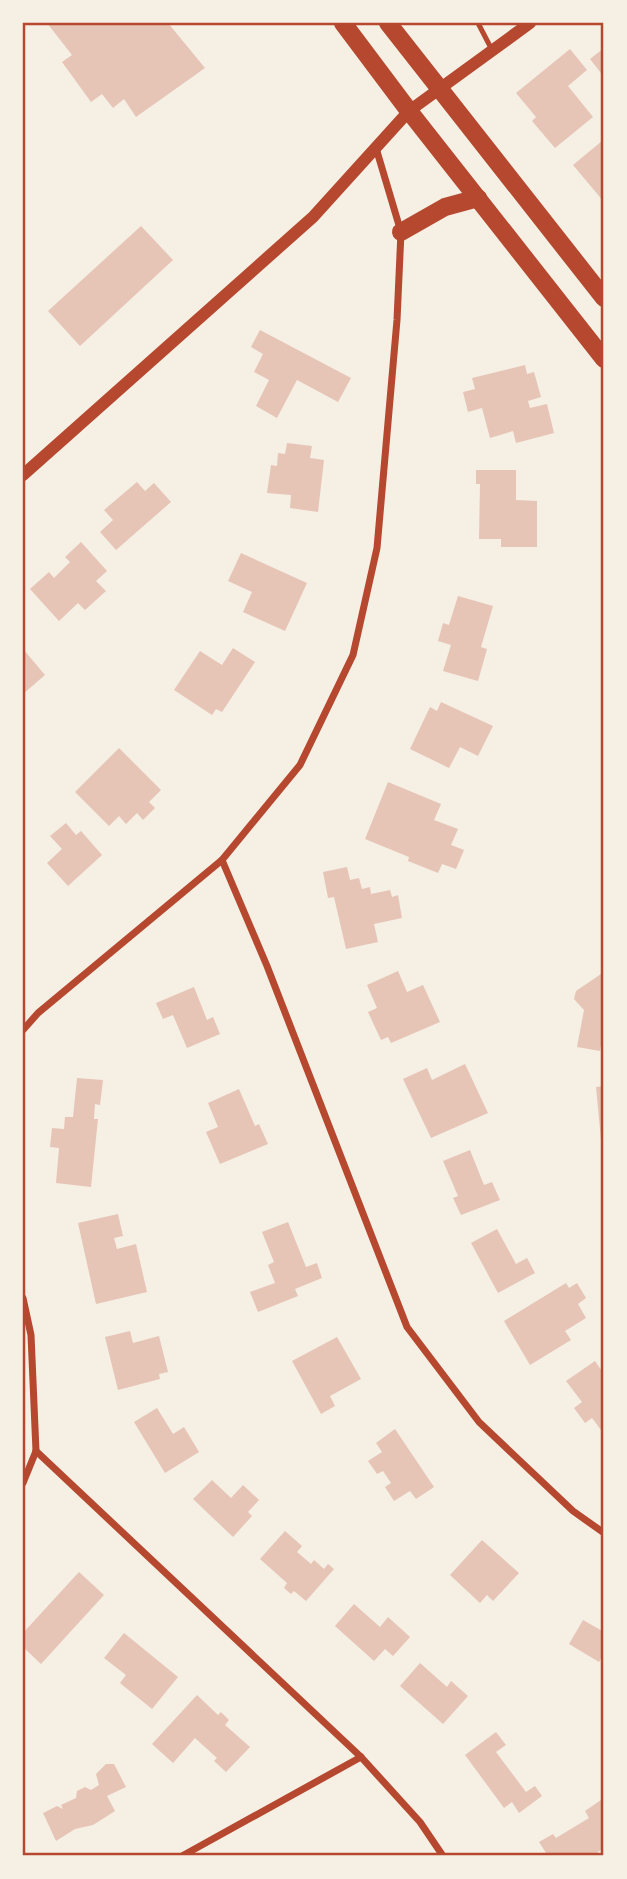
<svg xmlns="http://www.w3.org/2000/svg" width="627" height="1879" font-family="Lato,sans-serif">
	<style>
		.building { fill: #e6c5b7 }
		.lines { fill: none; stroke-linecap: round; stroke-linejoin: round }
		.service { stroke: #b5482f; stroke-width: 5 }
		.minor { stroke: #b5482f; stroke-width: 7 }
		.tertiary { stroke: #b5482f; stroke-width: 12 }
		.primary { stroke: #b5482f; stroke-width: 18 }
		.neatline { fill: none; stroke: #b5482f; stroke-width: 2.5 }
	</style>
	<rect width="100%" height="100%" fill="#f6efe4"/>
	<!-- building -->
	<g class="building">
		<path d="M47 23H168L205 68 136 117 124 99 113 108 102 94 91 102 62 62 72 55Z"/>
		<path d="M604 48V77L590 59Z"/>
		<path d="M570 49 587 70 568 86 593 117 555 148 532 121 536 117 516 93Z"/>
		<path d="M602 141 604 143V202L573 165Z"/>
		<path d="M141 226 173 260 80 346 48 311Z"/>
		<path d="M260 330 351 378 338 402 297 380 277 418 256 406 269 380 254 372 263 354 251 347Z"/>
		<path d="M525 365 527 374 534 372 541 397 528 401 530 408 547 404 554 433 516 443 513 431 490 438 482 408 468 412 463 392 475 389 472 378Z"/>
		<path d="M287 443 312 446 310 458 324 460 318 512 290 508 291 495 267 493 271 465 277 466 278 453 285 454Z"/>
		<path d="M476 470H516V500L537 501V547H501V539H479L480 484H476Z"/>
		<path d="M137 482 145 491 154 483 171 502 116 550 100 532 113 520 104 510Z"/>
		<path d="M81 542 107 571 96 581 106 591 85 610 78 603 59 621 30 589 49 572 54 578 70 562 65 557Z"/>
		<path d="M241 553 307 583 285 631 243 612 252 592 228 581Z"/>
		<path d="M458 596 493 606 481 647 487 649 478 681 443 671 451 645 438 641 443 623 449 625Z"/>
		<path d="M233 648 255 662 222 712 216 709 212 715 174 690 200 651 222 665Z"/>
		<path d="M23 649 45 675 23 694Z"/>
		<path d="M441 702 493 726 478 756 460 747 449 768 410 749 430 707 437 711Z"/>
		<path d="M119 748 161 790 149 802 155 808 143 820 137 813 126 824 119 816 109 826 75 792Z"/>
		<path d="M388 782 441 804 434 820 458 829 451 845 464 850 456 869 442 864 438 873 408 861 409 857 365 839Z"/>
		<path d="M66 823 76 835 81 831 102 855 68 886 47 863 62 849 50 836Z"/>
		<path d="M347 867 350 880 359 878 362 889 370 887 371 894 390 890 392 897 398 895 402 918 374 924 378 942 346 949 334 897 328 898 323 872Z"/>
		<path d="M398 971 407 992 423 985 440 1022 391 1043 388 1037 381 1040 368 1012 377 1008 367 985Z"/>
		<path d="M604 972V1038H602L600 1051 577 1047 584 1010 574 999 576 991Z"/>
		<path d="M194 987 207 1020 213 1017 220 1034 187 1048 173 1015 163 1019 156 1003Z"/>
		<path d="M465 1064 488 1113 431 1138 403 1079 427 1068 432 1080Z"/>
		<path d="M77 1078 103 1080 100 1105 95 1104 94 1119H98L91 1187 56 1183 59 1148 50 1147 52 1128 64 1129 65 1117H73Z"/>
		<path d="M604 1086V1151H602L596 1087Z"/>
		<path d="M239 1089 255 1126 259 1124 268 1144 220 1164 206 1132 218 1127 208 1103Z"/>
		<path d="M470 1150 484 1185 492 1182 500 1200 461 1215 453 1198 458 1196 443 1161Z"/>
		<path d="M118 1214 123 1236 114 1238 117 1249 136 1244 147 1292 96 1304 78 1223Z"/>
		<path d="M288 1222 306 1267 317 1263 322 1278 295 1289 298 1296 258 1312 250 1292 275 1283 268 1265 274 1262 262 1232Z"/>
		<path d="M497 1229 516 1264 527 1258 535 1273 498 1293 471 1243Z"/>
		<path d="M566 1283 569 1288 577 1283 586 1298 578 1304 586 1318 565 1331 571 1340 530 1365 504 1321Z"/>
		<path d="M130 1331 133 1343 159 1336 168 1372 159 1374 160 1379 118 1390 105 1337Z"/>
		<path d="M337 1337 361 1379 330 1396 335 1406 321 1414 292 1361Z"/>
		<path d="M595 1361 604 1374V1434L592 1418 585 1423 574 1408 582 1402 566 1381Z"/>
		<path d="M157 1408 173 1434 184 1427 199 1452 165 1473 134 1422Z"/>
		<path d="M395 1429 434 1487 416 1499 410 1491 394 1501 385 1487 391 1483 383 1471 377 1474 368 1461 382 1452 376 1443Z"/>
		<path d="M212 1480 231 1498 243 1485 259 1500 248 1512 252 1516 233 1537 193 1499Z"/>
		<path d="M285 1531 302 1546 297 1552 311 1564 314 1560 324 1569 328 1564 334 1569 306 1601 294 1591 291 1594 284 1588 287 1583 260 1559Z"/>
		<path d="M482 1540 519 1573 493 1601 487 1595 480 1603 450 1575Z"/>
		<path d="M79 1572 104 1595 41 1664 23 1647V1633Z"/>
		<path d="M354 1604 380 1627 388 1617 410 1637 393 1656 385 1649 374 1661 335 1626Z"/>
		<path d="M583 1620 604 1632V1658L602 1657 599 1662 569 1644Z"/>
		<path d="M124 1633 178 1677 152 1709 120 1683 126 1675 104 1658Z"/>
		<path d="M420 1663 447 1687 451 1681 468 1696 443 1724 400 1686Z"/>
		<path d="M197 1695 218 1715 221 1712 229 1720 225 1725 250 1747 226 1772 214 1761 217 1758 195 1738 173 1763 152 1744Z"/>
		<path d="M496 1732 506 1745 496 1752 526 1792 535 1786 542 1796 519 1813 512 1802 504 1808 465 1755Z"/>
		<path d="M106 1764H114L126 1787 107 1796 115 1811 93 1825 75 1829 56 1841 43 1813 57 1806 63 1809 61 1805 76 1798 77 1791 85 1787 91 1790 99 1785 96 1774Z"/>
		<path d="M601 1800 604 1805V1848L592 1856H548L539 1842 553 1834 556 1838 589 1818 585 1811Z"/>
	</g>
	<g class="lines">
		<!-- service -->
		<path class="service" d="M478 23 492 50"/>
		<!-- minor -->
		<g class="minor">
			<path d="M222 860 267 966 407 1327 479 1422 573 1511 604 1533"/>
			<path d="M23 1030 38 1013 222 860 300 765 353 655 377 548 397 320 401 232 376 148"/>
			<path d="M23 1298 31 1335 36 1451 23 1483"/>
			<path d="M36 1451 361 1757 420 1822 443 1856"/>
			<path d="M182 1856 361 1757"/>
		</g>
		<!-- tertiary -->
		<path class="tertiary" d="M23 475 313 217 409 111 530 23"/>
		<!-- primary -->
		<g class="primary">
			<path d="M343 23 409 111 604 359"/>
			<path d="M388 23 604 298"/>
			<path d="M401 232 445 207 478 198"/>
		</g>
	</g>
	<!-- border -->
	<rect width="627" height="1879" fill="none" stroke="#f6efe4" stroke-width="49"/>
	<rect x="24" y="24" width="578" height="1830" class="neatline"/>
</svg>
